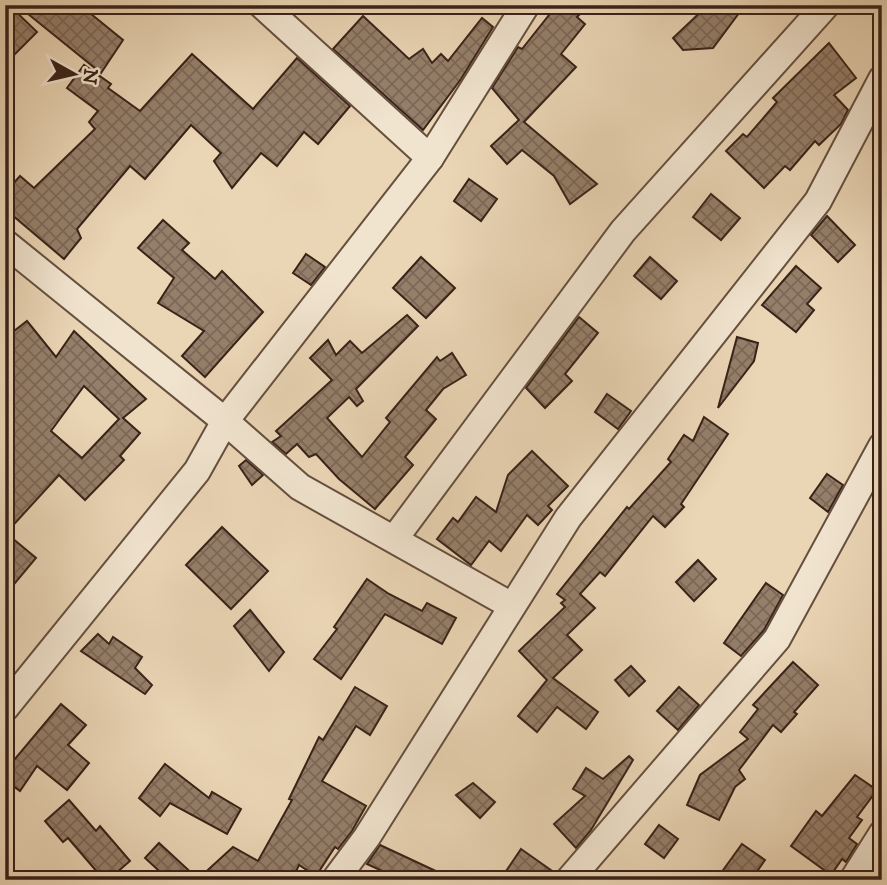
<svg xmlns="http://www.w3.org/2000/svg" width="887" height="885" font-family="'IM FELL DW Pica',serif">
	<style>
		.building { fill: url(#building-cross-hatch); stroke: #392218; stroke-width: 2; fill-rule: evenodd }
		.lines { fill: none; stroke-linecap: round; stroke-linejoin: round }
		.minor-casing { stroke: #654f3f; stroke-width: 30 }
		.minor { stroke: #f1e4cf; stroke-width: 26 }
	</style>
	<defs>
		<pattern id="building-cross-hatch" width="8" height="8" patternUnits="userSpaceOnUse" patternTransform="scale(1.75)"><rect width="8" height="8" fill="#957f6a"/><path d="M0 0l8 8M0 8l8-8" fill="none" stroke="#7b6856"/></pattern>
	</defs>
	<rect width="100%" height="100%" fill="#ead5b5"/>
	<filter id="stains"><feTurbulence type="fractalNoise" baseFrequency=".00286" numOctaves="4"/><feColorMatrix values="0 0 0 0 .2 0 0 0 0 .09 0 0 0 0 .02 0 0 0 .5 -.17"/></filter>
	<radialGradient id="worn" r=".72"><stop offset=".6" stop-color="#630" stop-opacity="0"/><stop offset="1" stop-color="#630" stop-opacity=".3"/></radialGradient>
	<!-- building -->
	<g class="building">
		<path d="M5 5H9L37 32 5 64Z"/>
		<path d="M17 5H80L123 40 101 73Z"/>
		<path d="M557 5H589L577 17 585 24 561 54 576 67 524 122 597 184 570 204 554 176 522 150 507 164 491 146 519 120 492 88 518 47 522 49Z"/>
		<path d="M708 5H745L713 48 683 50 673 38Z"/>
		<path d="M363 16 409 59 423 49 432 63 441 54 448 61 482 18 493 27 461 79 423 130 333 49Z"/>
		<path d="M829 43 856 78 834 95 848 110 841 124 819 145 815 141 790 170 785 166 764 188 726 151 743 134 747 137 777 102 773 98Z"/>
		<path d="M192 54 253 109 297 58 350 106 318 144 304 132 277 166 261 153 232 188 214 161 221 153 191 125 145 179 130 166 77 229 81 238 64 259 5 209V193L20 176 34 188 95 129 89 122 98 111 67 88 84 65 111 84 108 88 140 111Z"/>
		<path d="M469 179 497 199 481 221 454 201Z"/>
		<path d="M711 194 740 218 721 240 693 217Z"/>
		<path d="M827 216 855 245 838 262 811 235Z"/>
		<path d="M163 220 189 243 182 250 215 279 222 271 263 312 205 377 182 356 204 331 158 303 174 278 138 248Z"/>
		<path d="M306 254 325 267 311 285 293 273Z"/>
		<path d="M421 257 455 288 426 318 393 288Z"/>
		<path d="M650 257 677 281 661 299 634 276Z"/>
		<path d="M796 266 821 288 807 304 814 310 796 332 762 305Z"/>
		<path d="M407 315 418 326 356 389 363 401 357 406 349 397 327 418 362 457 390 422 386 418 437 357 440 361 452 353 466 375 443 389 426 410 436 419 405 457 413 465 375 509 339 479 316 454 309 457 297 444 286 454 272 442 281 436 276 431 332 380 310 358 328 340 336 355 350 341 362 353Z"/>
		<path d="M579 317 598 333 565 374 572 381 545 408 526 388Z"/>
		<path d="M27 321 56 357 74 331 146 399 123 418 140 433 120 456 124 460 85 500 59 475 6 533 36 558 5 595V338ZM84 386 119 419 82 458 51 431Z"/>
		<path d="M737 337 758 343 754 361 718 408Z"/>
		<path d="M607 394 631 411 618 429 595 412Z"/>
		<path d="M704 417 728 434 681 504 684 507 665 527 653 516 605 576 600 572 580 594 595 608 567 635 582 650 553 678 598 712 586 729 557 707 537 732 518 716 547 680 519 651 565 607 561 603 565 600 557 594 627 507 629 509 671 462 668 459 684 435 693 441Z"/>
		<path d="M532 451 568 486 548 506 552 510 538 525 527 515 501 551 489 541 471 565 437 539 453 518 458 522 476 497 496 512 508 475Z"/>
		<path d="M246 460 263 475 252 485 239 466Z"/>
		<path d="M827 474 843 485 828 512 810 498Z"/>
		<path d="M222 527 268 571 231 609 186 565Z"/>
		<path d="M698 560 716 579 694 601 676 582Z"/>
		<path d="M367 579 389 594 422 611 427 603 456 618 442 644 385 614 341 679 314 659 337 629 334 627Z"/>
		<path d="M766 583 783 595 764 630 741 656 724 643Z"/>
		<path d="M250 610 284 652 269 671 234 626Z"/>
		<path d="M98 634 109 644 113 637 142 657 135 668 152 685 145 694 81 651Z"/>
		<path d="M793 662 818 685 794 712 797 714 781 732 773 725 739 770 745 779 735 787 719 820 687 805 700 775 748 739 740 732 758 709 753 705Z"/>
		<path d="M631 666 645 681 629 696 615 680Z"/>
		<path d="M355 687 387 706 370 735 356 726 322 781 366 806 352 831 338 849 335 847 316 876 299 865 292 880H169L145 858 159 843 198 879 233 847 258 861 292 800 289 799 319 737 323 740Z"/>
		<path d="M679 687 699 705 678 730 657 711Z"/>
		<path d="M61 704 86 725 68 745 89 763 67 790 37 766 20 791 5 780V753L15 759Z"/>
		<path d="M629 756 633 760 591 830 576 848 554 824 585 796 573 789 586 768 603 779Z"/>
		<path d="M165 764 209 798 212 792 241 809 227 834 170 803 160 816 139 798Z"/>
		<path d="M855 775 877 790 857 817 862 820 849 838 857 844 846 862 842 859 831 875 791 846 816 811 822 816Z"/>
		<path d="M473 783 495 802 480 818 456 795Z"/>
		<path d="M69 800 96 831 100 826 130 861 108 880H104L68 838 63 842 45 821Z"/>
		<path d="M659 825 678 839 664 858 645 844Z"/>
		<path d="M742 844 765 860 751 880H716Z"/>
		<path d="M380 845 455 880H402L367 864Z"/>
		<path d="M521 849 555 873 554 880H500Z"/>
	</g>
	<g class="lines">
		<defs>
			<g id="minor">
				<path d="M262 5 430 158"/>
				<path d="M5 243 225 421 300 487 512 606"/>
				<path d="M395 538 623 231 826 5"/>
				<path d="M5 708 197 471 225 421 430 158 526 5"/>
				<path d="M335 880 367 837 568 518 818 201 882 79"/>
				<path d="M569 880 777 639 882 446"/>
				<path d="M853 880 882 834"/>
			</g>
		</defs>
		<!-- minor casing -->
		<use href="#minor" class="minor-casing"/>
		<!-- minor -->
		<use href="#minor" class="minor"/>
	</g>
	<!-- margin -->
	<rect width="887" height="885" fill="none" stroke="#ead5b5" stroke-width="28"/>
	<rect x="7" y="7" width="873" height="871" fill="none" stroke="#392218" stroke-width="3.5"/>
	<rect x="14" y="14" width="859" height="857" fill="none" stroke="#392218" stroke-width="2"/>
	<!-- north arrow -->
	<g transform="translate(74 74) rotate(98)" stroke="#f1e4cf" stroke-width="5" paint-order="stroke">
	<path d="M0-5L12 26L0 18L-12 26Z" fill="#392218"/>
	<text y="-10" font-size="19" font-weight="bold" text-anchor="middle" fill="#392218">N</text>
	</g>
	<rect width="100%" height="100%" filter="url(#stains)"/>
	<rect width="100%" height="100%" fill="url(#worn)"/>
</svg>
